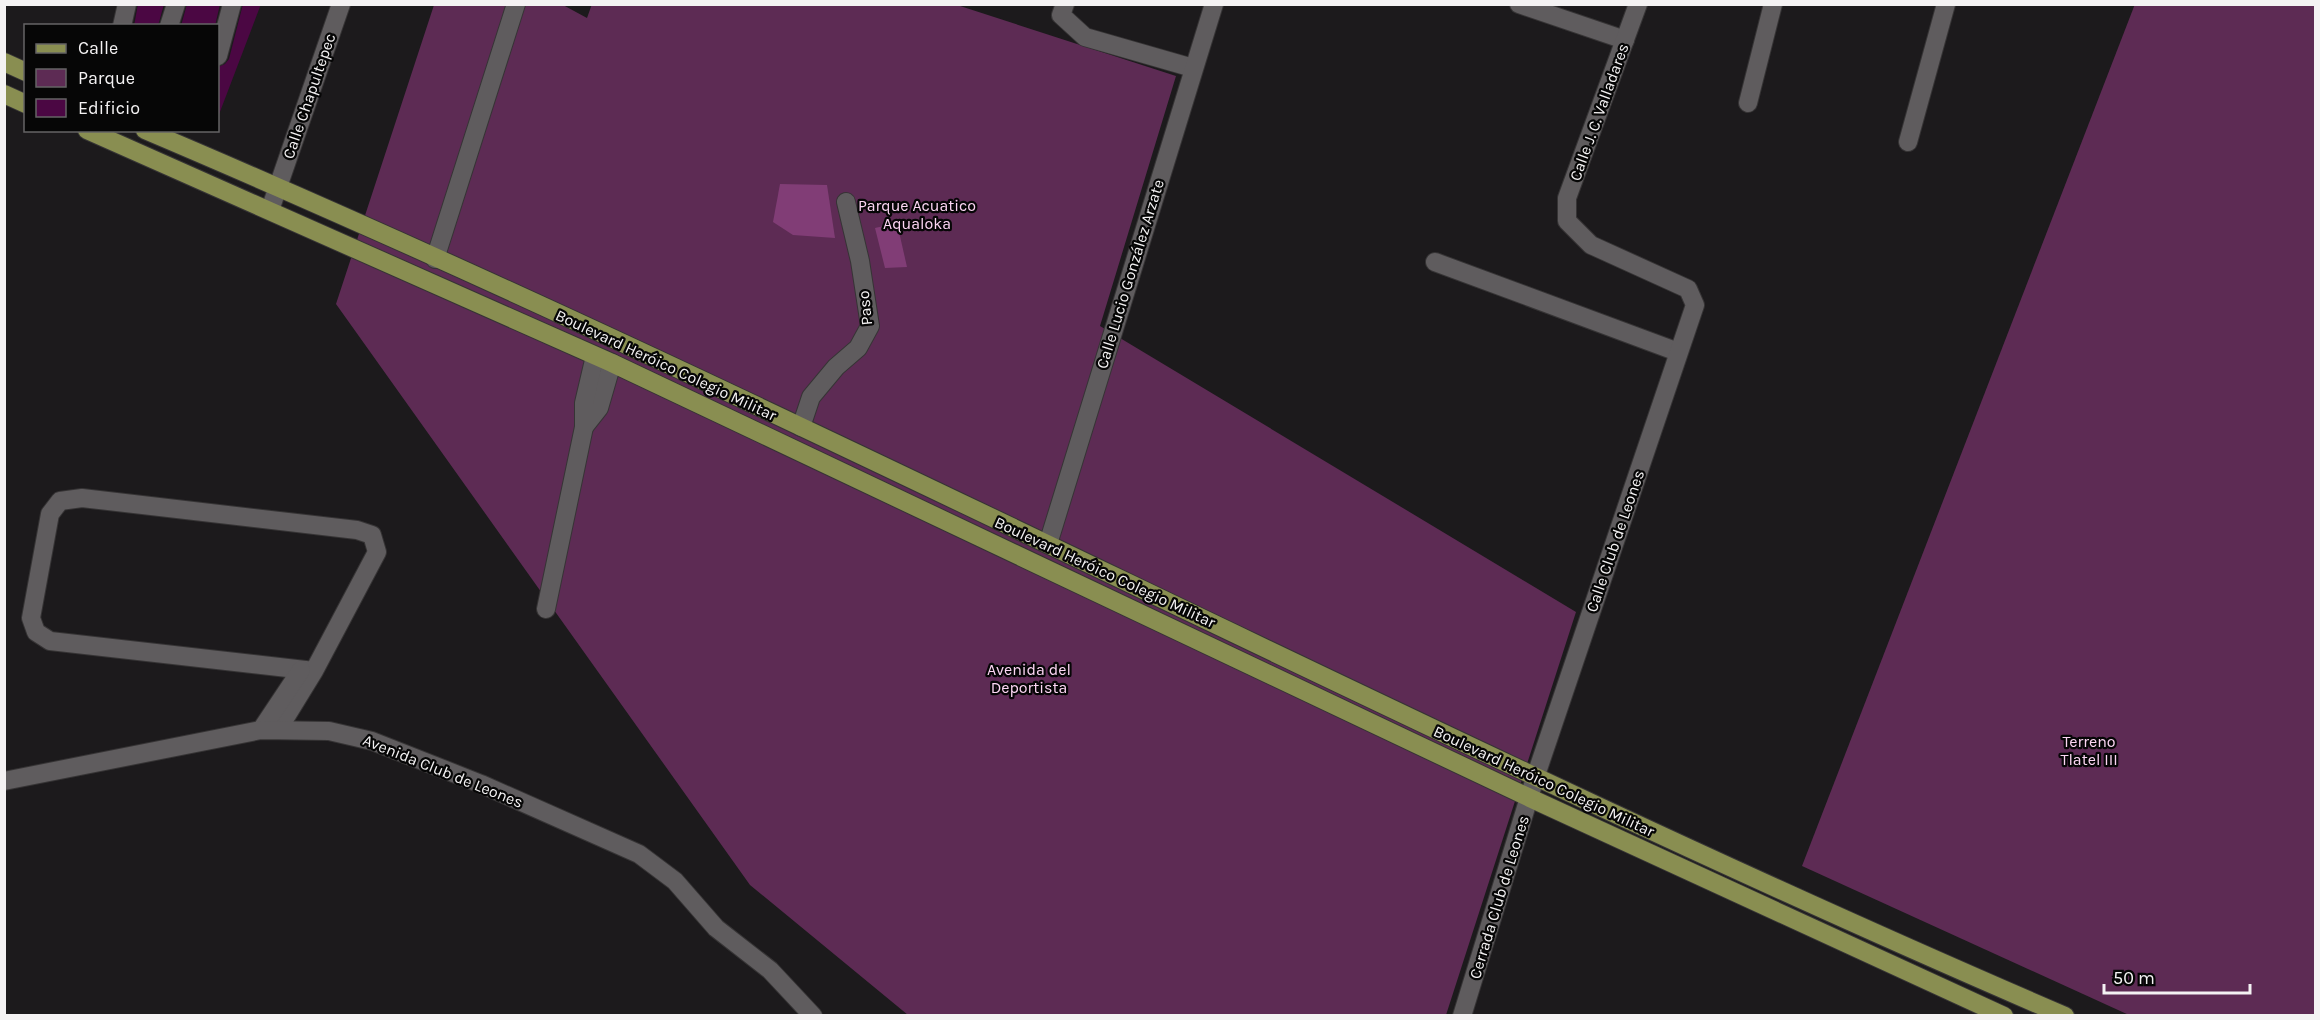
<svg xmlns="http://www.w3.org/2000/svg" width="2320" height="1020" font-family="Karla,sans-serif">
	<style>
		.green { fill: #5d2b54 }
		.water { fill: #813d76 }
		.building { fill: #4b0743 }
		.lines { fill: none; stroke-linecap: round; stroke-linejoin: round }
		.minor-casing { stroke: #363435; stroke-width: 20 }
		.major-casing { stroke: #363435; stroke-width: 20 }
		.minor { stroke: #5f5c5e; stroke-width: 18 }
		.major { stroke: #898e51; stroke-width: 18 }
		.labels { text-anchor: middle; dominant-baseline: central; stroke-width: 4.5; stroke-linejoin: round; paint-order: stroke }
		.street-label { font-size: 16px; fill: #f4f2f3; stroke: #060606 }
		.park-label { font-size: 16px; fill: #fdd6f4; stroke: #060606 }
	</style>
	<rect width="100%" height="100%" fill="#1c1a1c"/>
	<!-- green -->
	<g class="green">
		<path d="M592 4 957 5 1176 76 1100 326 1576 612 1446 1015H908L750 885 336 304 434 5H563L587 18Z"/>
		<path d="M2135 4 2315 5V1015H2129L1802 866Z"/>
	</g>
	<!-- water -->
	<g class="water">
		<path d="M780 184 827 185 835 238 793 235 773 222Z"/>
		<path d="M897 223 907 267 885 268 875 228Z"/>
	</g>
	<!-- building -->
	<g class="building">
		<path d="M138 4H164L158 26H134Z"/>
		<path d="M187 4H220L215 26H181Z"/>
		<path d="M243 4H261L218 117V67L225 64 229 59Z"/>
	</g>
	<g class="lines">
		<defs>
			<g id="minor">
				<path d="M1065 4 1061 15 1085 37 1193 68"/>
				<path d="M1519 4 1625 40"/>
				<path d="M122 26 127 4"/>
				<path d="M169 26 176 4"/>
				<path d="M218 56 232 4"/>
				<path d="M1748 103 1773 4"/>
				<path d="M1908 142 1946 4"/>
				<path d="M270 210 341 4"/>
				<path d="M435 259 516 4"/>
				<path d="M1435 262 1678 352"/>
				<path d="M584 427 599 408 612 363"/>
				<path d="M801 427 811 397 836 367 858 348 870 326 860 261 846 202"/>
				<path d="M1048 544 1214 4"/>
				<path d="M546 609 584 427V403L595 356"/>
				<path d="M279 728 314 671 377 552 372 535 357 530 82 498 60 501 50 514 31 618 36 632 50 641 314 671"/>
				<path d="M261 730 301 670"/>
				<path d="M4 781 261 730 329 731 372 741 481 784 639 854 675 881 716 928 770 970 813 1016"/>
				<path d="M1462 1016 1535 778 1695 305 1688 289 1591 245 1567 221V198L1638 4"/>
			</g>
			<g id="major">
				<path d="M4 62 26 72"/>
				<path d="M4 94 26 104"/>
				<path d="M87 130 612 363 1530 798 2004 1016"/>
				<path d="M145 130C794 405 1417 738 2065 1016"/>
			</g>
		</defs>
		<!-- minor casing -->
		<use href="#minor" class="minor-casing"/>
		<!-- major casing -->
		<use href="#major" class="major-casing"/>
		<!-- minor -->
		<use href="#minor" class="minor"/>
		<!-- major -->
		<use href="#major" class="major"/>
	</g>
	<g class="labels">
		<!-- street labels -->
		<g class="street-label">
			<text transform="translate(309 96) rotate(-71)">Calle Chapultepec</text>
			<text transform="translate(1599 112) rotate(-70)">Calle J. C. Valladares</text>
			<text transform="translate(1130 274) rotate(-73)">Calle Lucio González Arzate</text>
			<text transform="translate(865 308) rotate(-96)">Paso</text>
			<text transform="translate(666 365) rotate(25)">Boulevard Heróico Colegio Militar</text>
			<text transform="translate(1615 541) rotate(-71)">Calle Club de Leones</text>
			<text transform="translate(1105 572) rotate(25)">Boulevard Heróico Colegio Militar</text>
			<text transform="translate(443 771) rotate(22)">Avenida Club de Leones</text>
			<text transform="translate(1544 781) rotate(25)">Boulevard Heróico Colegio Militar</text>
			<text transform="translate(1499 897) rotate(-73)">Cerrada Club de Leones</text>
		</g>
		<!-- park labels -->
		<g class="park-label">
			<text x="917" y="205">Parque Acuatico<tspan x="917" dy="18">Aqualoka</tspan></text>
			<text x="1029" y="669">Avenida del<tspan x="1029" dy="18">Deportista</tspan></text>
			<text x="2089" y="741">Terreno<tspan x="2089" dy="18">Tlatel III</tspan></text>
		</g>
	</g>
	<!-- border -->
	<rect width="2320" height="1020" fill="none" stroke="#f4f2f3" stroke-width="12"/>
	<!-- legend -->
	<rect x="24" y="24" width="195" height="108" fill="#060606" stroke="#656465" stroke-width="1.5"/>
	<rect x="36" y="44" width="30" height="9" fill="#898e51" stroke="#656465" stroke-width="1.5"/>
	<text x="78" y="54" font-size="18" fill="#f4f2f3">Calle</text>
	<rect x="36" y="69" width="30" height="18" fill="#5d2b54" stroke="#656465" stroke-width="1.5"/>
	<text x="78" y="84" font-size="18" fill="#f4f2f3">Parque</text>
	<rect x="36" y="99" width="30" height="18" fill="#4b0743" stroke="#656465" stroke-width="1.5"/>
	<text x="78" y="114" font-size="18" fill="#f4f2f3">Edificio</text>
	<!-- scale -->
	<path d="M2104 984v9h146v-9" fill="none" stroke="#f4f2f3" stroke-width="3"/>
	<text x="2113" y="984" font-size="18" fill="#f4f2f3" stroke="#060606" stroke-width="4.5" paint-order="stroke">50 m</text>
</svg>
